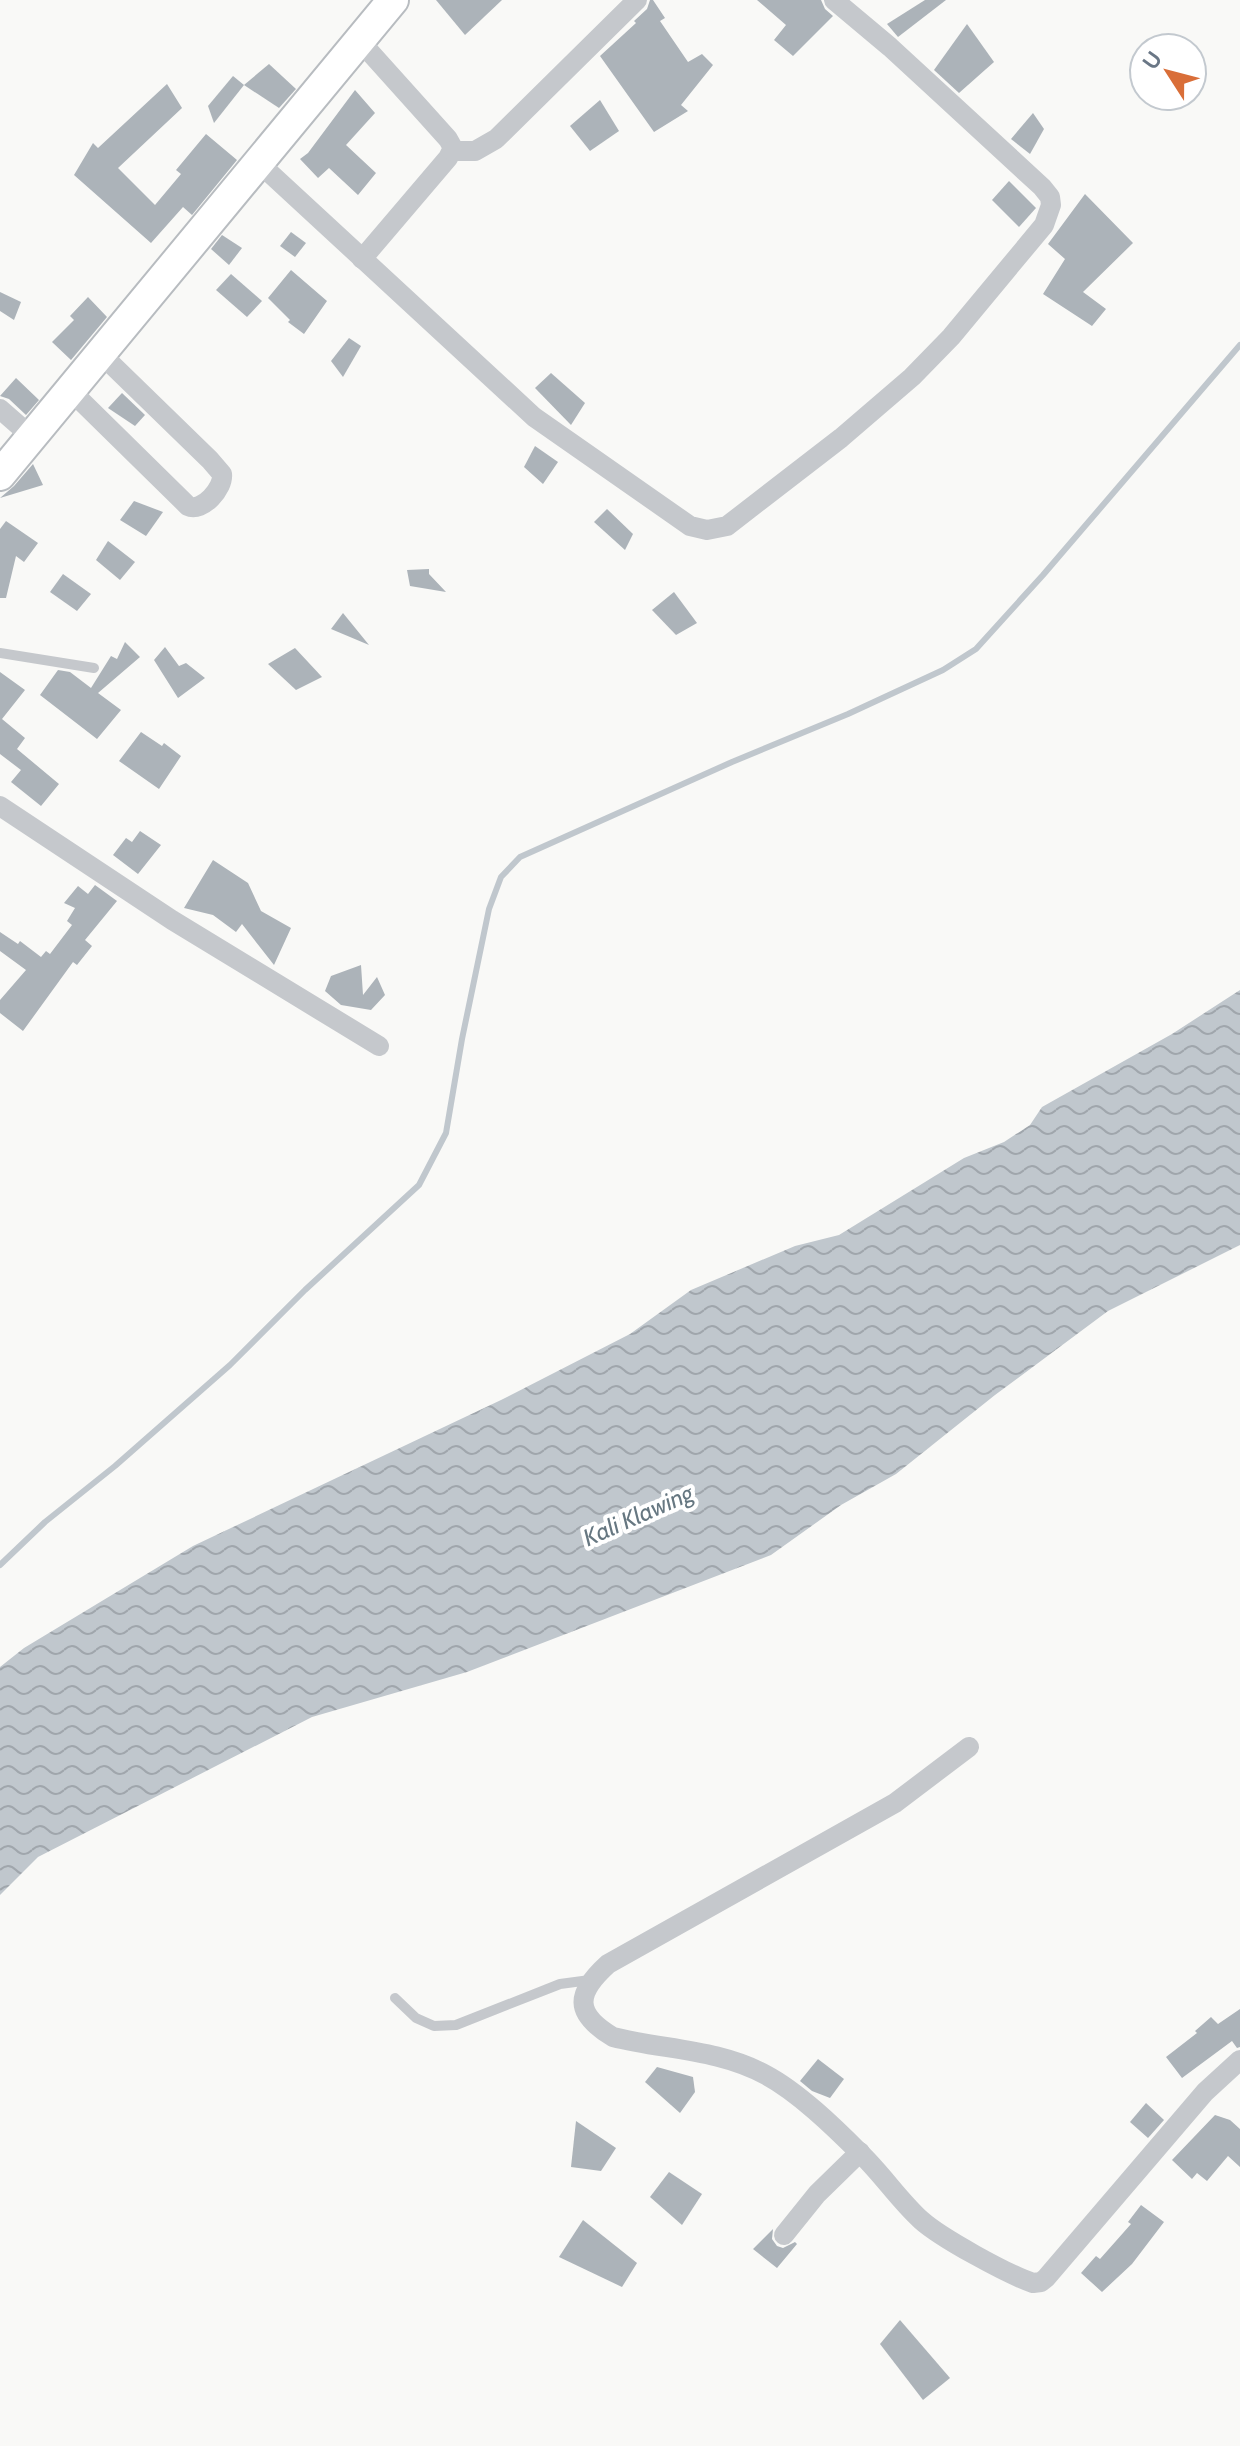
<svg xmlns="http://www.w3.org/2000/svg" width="1240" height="2446" font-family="Cabin,sans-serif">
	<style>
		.water { fill: url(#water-waves) }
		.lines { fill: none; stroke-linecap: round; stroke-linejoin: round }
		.stream { stroke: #c0c7cd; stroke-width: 6 }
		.building { fill: #acb3b9 }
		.secondary-casing { stroke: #b8bcc0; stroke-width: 34 }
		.lane { stroke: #c5c8cc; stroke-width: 10 }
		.street { stroke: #c5c8cc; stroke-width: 20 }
		.secondary { stroke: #fff; stroke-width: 30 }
		.labels { text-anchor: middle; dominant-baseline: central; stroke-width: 8; stroke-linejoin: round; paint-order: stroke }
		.water-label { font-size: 24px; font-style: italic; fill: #667781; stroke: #fff }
	</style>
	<defs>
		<pattern id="water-waves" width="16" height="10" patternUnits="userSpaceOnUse" patternTransform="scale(2)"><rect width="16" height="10" fill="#c0c7cd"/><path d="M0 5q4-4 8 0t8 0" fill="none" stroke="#a0a6ac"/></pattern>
	</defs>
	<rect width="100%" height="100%" fill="#f9f9f7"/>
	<!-- water -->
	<path class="water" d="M1240 990V1245L1108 1311 995 1395 896 1474 841 1505 771 1555 467 1672 312 1717 38 1857 0 1895V1667L24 1648 193 1546 501 1400 630 1334 691 1290 795 1246 839 1235 964 1158 1004 1142 1030 1125 1042 1107 1172 1034Z"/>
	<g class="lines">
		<!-- stream -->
		<path class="stream" d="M0 1565 45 1522 115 1466 230 1365 305 1290 419 1185 446 1133 462 1039 489 909 501 877 520 857 732 762 848 714 943 670 976 649 1043 575 1240 345"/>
	</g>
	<!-- building -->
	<g class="building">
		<path d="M436 0H502L465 35Z"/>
		<path d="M650 0H653L665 18 660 21 688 62 702 54 713 65 681 105 688 111 654 132 600 56 636 23 634 21 647 9Z"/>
		<path d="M757 0H821L825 9 833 16 793 56 774 40 786 25Z"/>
		<path d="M925 0H946L898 37 887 24Z"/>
		<path d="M967 24 994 62 959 93 934 70Z"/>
		<path d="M269 64 296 89 279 108 244 85Z"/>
		<path d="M233 76 244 85 214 123 208 106Z"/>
		<path d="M167 84 182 108 118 168 155 205 181 174 176 170 206 134 237 160 192 215 183 207 151 243 74 175 93 143 98 148Z"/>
		<path d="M355 90 375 113 346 145 376 173 358 195 329 168 318 178 300 159 308 153Z"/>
		<path d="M600 100 619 131 590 151 570 126Z"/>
		<path d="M1033 113 1044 129 1030 154 1011 139Z"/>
		<path d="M1009 181 1036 208 1019 227 992 200Z"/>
		<path d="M1085 194 1133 243 1083 292 1106 309 1092 326 1043 294 1065 259 1048 244Z"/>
		<path d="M291 232 306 243 295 257 280 246Z"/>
		<path d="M222 235 242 248 229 265 211 249Z"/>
		<path d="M291 270 327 301 304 334 288 322 290 320 268 298Z"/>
		<path d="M231 274 262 301 247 317 216 290Z"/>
		<path d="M0 292 21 302 14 320 0 311Z"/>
		<path d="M88 297 107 317 71 360 52 342 74 320 70 316Z"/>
		<path d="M349 338 361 346 343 377 331 361Z"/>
		<path d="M551 373 585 403 571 425 535 388Z"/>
		<path d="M16 378 39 400 26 415 9 399 0 396Z"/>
		<path d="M122 393 145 415 135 426 108 408Z"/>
		<path d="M535 446 558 462 543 484 524 467Z"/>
		<path d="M33 464 43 485 0 498 14 486Z"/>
		<path d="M134 501 163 512 146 536 120 520Z"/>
		<path d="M607 509 633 534 625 550 594 522Z"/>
		<path d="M6 521 38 543 24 562 16 556 6 598H0V529Z"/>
		<path d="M108 541 135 562 120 580 96 560Z"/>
		<path d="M429 569V574L446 592 410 586 407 570Z"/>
		<path d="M63 574 91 594 77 611 50 592Z"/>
		<path d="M674 592 697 623 676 635 652 610Z"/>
		<path d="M343 613 369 645 331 629Z"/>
		<path d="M125 642 140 657 98 693 121 710 97 739 40 695 58 670 70 672 91 688 111 656 117 659Z"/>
		<path d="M165 647 179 666 186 663 205 678 178 698 154 660Z"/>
		<path d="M295 648 322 677 296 690 268 664Z"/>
		<path d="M0 672 25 690 2 719 25 738 17 749 59 784 41 806 11 782 21 770 0 754Z"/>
		<path d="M141 732 162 746 164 743 181 756 159 789 119 761Z"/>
		<path d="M140 831 161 845 138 874 113 855 126 838 132 842Z"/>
		<path d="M213 860 248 883 261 911 291 928 274 965 242 924 236 932 213 915 184 908Z"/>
		<path d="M95 885 117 901 85 940 92 946 77 965 73 962 23 1031 0 1013V1000L26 970 0 951V932L18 944 20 941 41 957 46 951 50 954 72 925 67 921 75 908 64 903 78 886 88 894Z"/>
		<path d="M361 965 363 995 377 977 385 995 371 1010 341 1005 325 991 331 976Z"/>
		<path d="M1240 2009V2047L1237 2048 1232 2041 1182 2078 1166 2057 1197 2033 1195 2031 1211 2017 1218 2024Z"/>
		<path d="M818 2059 844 2079 830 2098 812 2091 800 2081Z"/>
		<path d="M657 2067 693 2077 695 2092 680 2113 645 2082Z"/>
		<path d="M1146 2103 1164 2120 1148 2138 1130 2122Z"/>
		<path d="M1215 2115 1230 2120 1240 2129V2167L1228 2156 1207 2181 1197 2173 1192 2179 1172 2160Z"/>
		<path d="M576 2121 616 2148 601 2171 571 2167Z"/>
		<path d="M669 2172 702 2194 682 2225 650 2197Z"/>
		<path d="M1141 2205 1164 2222 1132 2264 1102 2292 1081 2273 1096 2256 1100 2259 1131 2224 1128 2222Z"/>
		<path d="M583 2220 637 2263 622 2287 559 2257Z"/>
		<path d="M773 2229 772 2239 777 2246 783 2248 795 2242 797 2244 777 2268 753 2249Z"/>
		<path d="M900 2320 950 2378 923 2400 880 2344Z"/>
	</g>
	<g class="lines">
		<defs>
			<path id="secondary" d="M0 475 393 0"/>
		</defs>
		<!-- secondary casing -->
		<use href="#secondary" class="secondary-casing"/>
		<!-- lane -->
		<g class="lane">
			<path d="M0 653 94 668"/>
			<path d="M395 1998 416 2018 434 2026 456 2025 560 1984 590 1980"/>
		</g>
		<!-- street -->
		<g class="street">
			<path d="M359 40 448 139 453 148 448 158 362 259"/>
			<path d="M452 151H475L496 139 637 0"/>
			<path d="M259 163 534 417 690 526 707 530 727 526 841 438 912 377 951 337 1044 225 1051 205 1050 197 1042 187 890 47 834 0"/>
			<path d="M71 391 188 506C202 513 224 488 222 474L210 460 101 354"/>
			<path d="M0 409 32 437"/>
			<path d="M0 806 172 920 379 1046"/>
			<path d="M969 1747 895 1803 608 1964C576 1993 573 2013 613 2037 665 2050 718 2049 766 2075 798 2092 834 2127 860 2153 882 2174 899 2200 921 2220 941 2238 1007 2274 1033 2283L1041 2282 1046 2278 1205 2092 1240 2060"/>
			<path d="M784 2235 817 2194 860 2152"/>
		</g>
		<!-- secondary -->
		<use href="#secondary" class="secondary"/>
	</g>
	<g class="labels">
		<!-- water labels -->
		<g class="water-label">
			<text transform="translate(638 1515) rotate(-24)">Kali Klawing</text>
		</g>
	</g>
	<!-- north arrow -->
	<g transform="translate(1168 72) rotate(306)"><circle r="38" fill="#ffffff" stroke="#c3c9cf" stroke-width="2"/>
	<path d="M0-6L14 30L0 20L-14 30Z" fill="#d96e38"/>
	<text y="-12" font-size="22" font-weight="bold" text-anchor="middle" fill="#6a7786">U</text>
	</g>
</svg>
